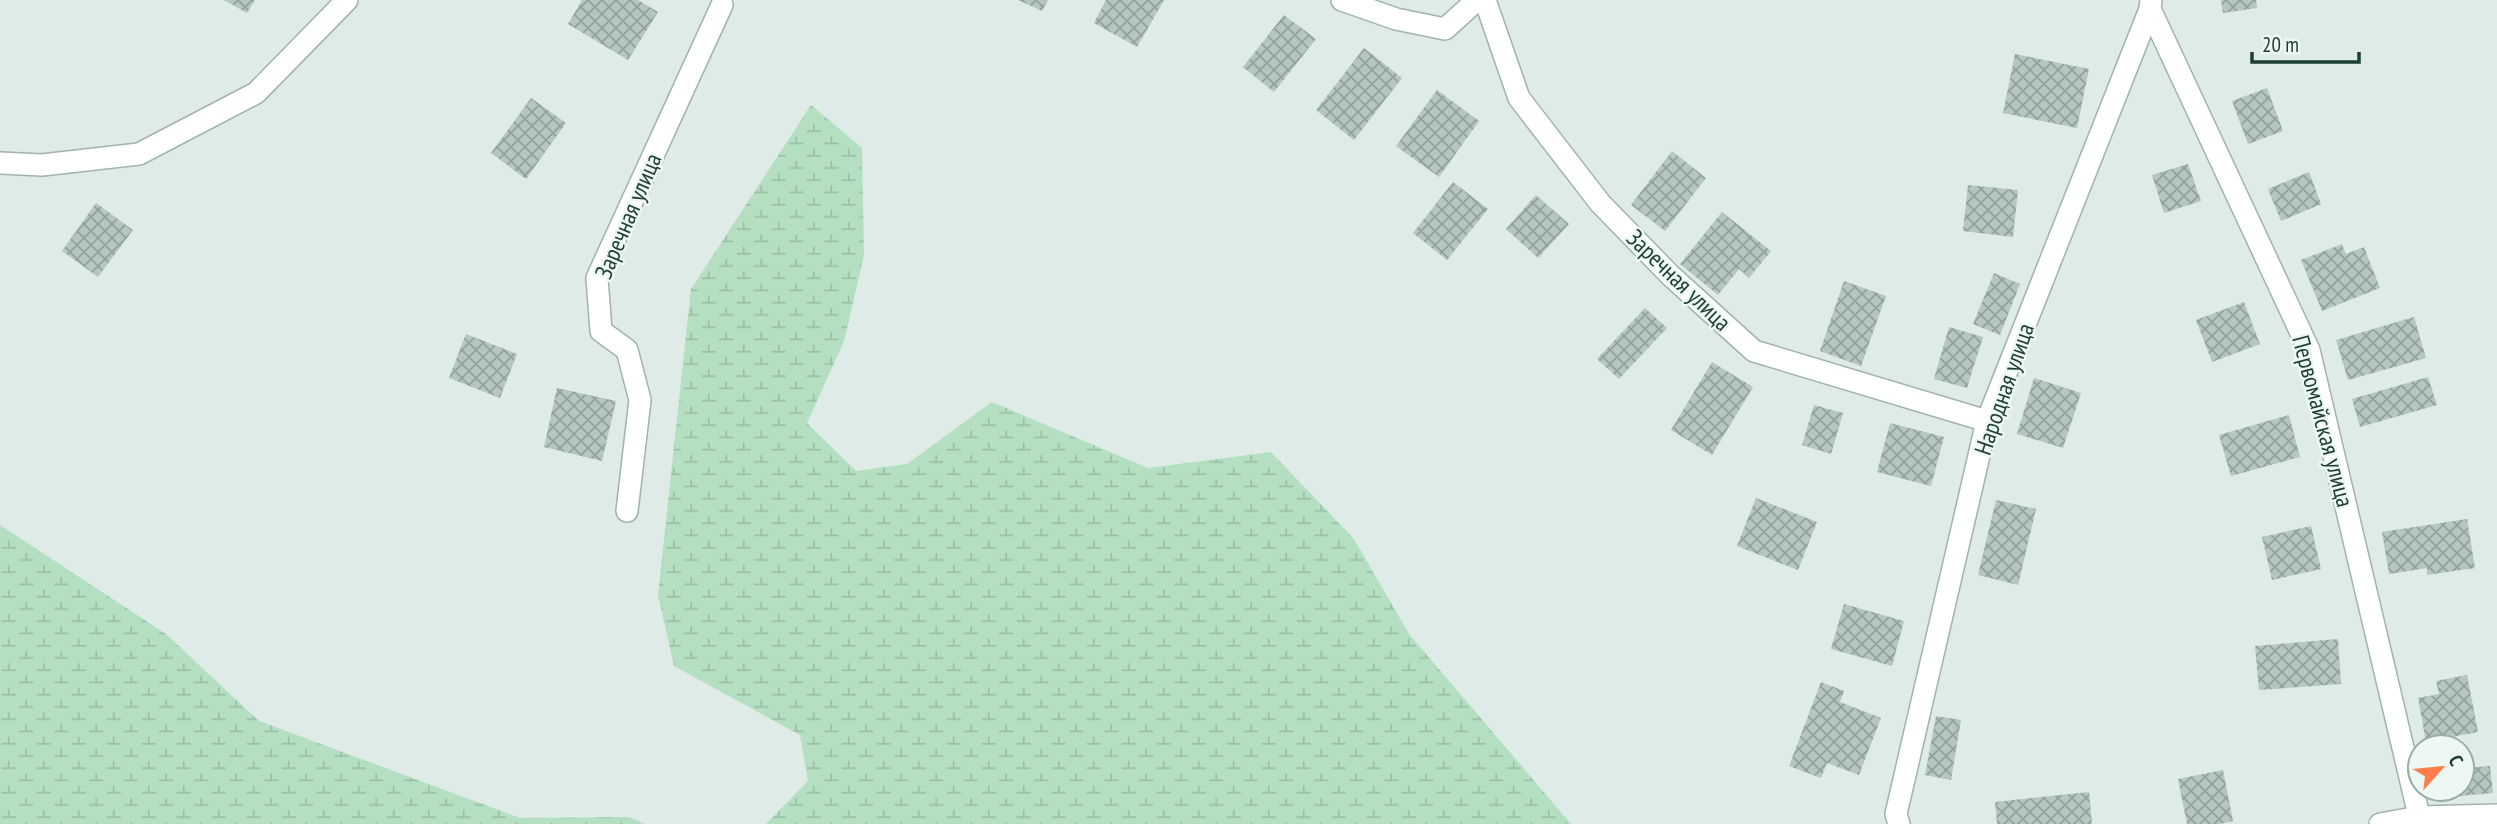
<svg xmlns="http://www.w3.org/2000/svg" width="2497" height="824" font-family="'PT Sans Narrow',sans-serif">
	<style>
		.wetland { fill: url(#wetland-marsh) }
		.building { fill: url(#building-cross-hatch) }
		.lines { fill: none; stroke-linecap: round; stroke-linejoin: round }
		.minor-casing { stroke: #a1b3ae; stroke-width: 24 }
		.minor { stroke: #fff; stroke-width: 21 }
		.labels { text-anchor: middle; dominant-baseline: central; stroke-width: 5; stroke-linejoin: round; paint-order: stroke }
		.street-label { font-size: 24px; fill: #1e3d36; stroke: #eef8f3 }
	</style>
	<defs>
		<pattern id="wetland-marsh" width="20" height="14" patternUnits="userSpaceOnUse" patternTransform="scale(1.75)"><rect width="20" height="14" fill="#b4dfc1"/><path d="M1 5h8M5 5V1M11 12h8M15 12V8" fill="none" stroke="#9ac0a6"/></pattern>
		<pattern id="building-cross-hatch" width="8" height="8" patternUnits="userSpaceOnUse" patternTransform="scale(1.75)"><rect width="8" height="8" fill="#b3c6bf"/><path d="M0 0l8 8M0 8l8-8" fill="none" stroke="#91a29c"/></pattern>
	</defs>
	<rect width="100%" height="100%" fill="#deebe6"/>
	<!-- wetland -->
	<g class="wetland">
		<path d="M811 105 862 148 864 255 844 341 807 423 856 471 907 464 992 402 1148 468 1271 452 1354 539 1409 634 1571 824H766L808 781 800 735 674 666 658 595 691 289Z"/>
		<path d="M0 525 166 634 259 721 520 818 629 817 645 824H0Z"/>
	</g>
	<!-- building -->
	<g class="building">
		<path d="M224 0H255L247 13Z"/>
		<path d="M582 0H638L658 12 628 60 568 24Z"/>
		<path d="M1018 0H1048L1042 11Z"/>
		<path d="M1106 0H1164L1137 47 1094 23Z"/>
		<path d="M2221 0H2256L2257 8 2223 13Z"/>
		<path d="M1284 15 1316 39 1274 92 1243 67Z"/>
		<path d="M1364 48 1402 78 1354 140 1316 110Z"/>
		<path d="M2015 54 2089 69 2077 128 2003 113Z"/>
		<path d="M2267 88 2283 131 2248 144 2232 101Z"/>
		<path d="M1437 90 1479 121 1439 177 1396 146Z"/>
		<path d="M531 98 566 123 526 179 491 153Z"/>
		<path d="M1672 151 1706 178 1665 231 1631 205Z"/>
		<path d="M2188 164 2201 201 2164 213 2152 175Z"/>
		<path d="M2309 172 2321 204 2281 221 2268 189Z"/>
		<path d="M1453 182 1488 209 1447 260 1413 233Z"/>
		<path d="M1968 185 2018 190 2013 237 1963 231Z"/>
		<path d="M1536 195 1569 224 1538 258 1506 229Z"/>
		<path d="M96 203 133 230 98 277 62 251Z"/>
		<path d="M1722 212 1771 251 1749 278 1739 269 1718 295 1680 264Z"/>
		<path d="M2342 244 2346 254 2364 247 2380 288 2322 311 2301 260Z"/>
		<path d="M1994 273 2020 284 2000 335 1973 324Z"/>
		<path d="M1844 281 1886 296 1861 366 1820 351Z"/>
		<path d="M2244 302 2260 344 2212 362 2196 320Z"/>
		<path d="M1645 308 1667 328 1619 379 1597 359Z"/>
		<path d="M2414 317 2426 358 2348 380 2336 340Z"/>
		<path d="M1949 327 1983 337 1967 388 1934 379Z"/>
		<path d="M466 334 517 354 500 398 449 378Z"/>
		<path d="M1712 362 1753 387 1712 455 1671 430Z"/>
		<path d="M2428 377 2437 405 2360 427 2352 399Z"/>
		<path d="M2034 378 2081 393 2063 448 2017 434Z"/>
		<path d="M557 388 616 401 602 461 544 447Z"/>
		<path d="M1814 405 1843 413 1831 454 1802 445Z"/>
		<path d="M2289 415 2300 457 2231 476 2219 435Z"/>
		<path d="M1890 423 1944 437 1931 486 1877 472Z"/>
		<path d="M1756 498 1817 522 1798 570 1737 546Z"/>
		<path d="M1996 500 2036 509 2018 585 1978 575Z"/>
		<path d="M2467 519 2475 568 2427 575V568L2389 574 2382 532Z"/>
		<path d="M2311 526 2321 569 2272 580 2262 537Z"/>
		<path d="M1844 604 1904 621 1892 666 1831 649Z"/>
		<path d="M2338 639 2341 684 2259 690 2255 646Z"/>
		<path d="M2467 675 2478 732 2426 742 2418 698 2439 694 2436 681Z"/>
		<path d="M1821 682 1844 691 1840 702 1881 718 1859 775 1827 763 1821 778 1789 766Z"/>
		<path d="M1936 716 1961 720 1951 780 1925 775Z"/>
		<path d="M2490 766 2493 793 2436 798 2435 789H2462V768Z"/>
		<path d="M2223 770 2233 821 2220 824H2187L2178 779Z"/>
		<path d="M2089 792 2092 824H1997L1995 802Z"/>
	</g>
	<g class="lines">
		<defs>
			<g id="minor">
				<path d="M1342 0 1396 19 1445 29 1477 0"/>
				<path d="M1485 0 1519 98 1600 203 1670 275 1754 351 1987 421"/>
				<path d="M2151 0 2150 9 2309 350 2421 824"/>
				<path d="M0 163 42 165 139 154 256 93 347 0"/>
				<path d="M627 511 640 400 627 350 601 331 597 278 722 5"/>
				<path d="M1899 824 1896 814 1987 421 2150 9"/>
				<path d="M2380 824 2419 817 2497 815"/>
			</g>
		</defs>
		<!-- minor casing -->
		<use href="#minor" class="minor-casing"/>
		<!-- minor -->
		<use href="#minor" class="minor"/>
	</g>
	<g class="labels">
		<!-- street labels -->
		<g class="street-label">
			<text transform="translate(628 216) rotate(-67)">Заречная улица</text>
			<text transform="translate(1679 280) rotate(44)">Заречная улица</text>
			<text transform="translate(2004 389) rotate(-71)">Народная улица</text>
			<text transform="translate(2323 421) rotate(75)">Первомайская улица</text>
		</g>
	</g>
	<!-- north arrow -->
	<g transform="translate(2441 768) rotate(63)"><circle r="33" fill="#eef8f3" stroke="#9bada7" stroke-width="2"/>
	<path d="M0-5L12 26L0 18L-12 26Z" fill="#ff7d48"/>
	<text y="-10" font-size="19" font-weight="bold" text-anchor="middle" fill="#1e3d36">С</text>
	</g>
	<!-- scale -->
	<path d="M2252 52v10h107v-10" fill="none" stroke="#1e3d36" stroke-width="3.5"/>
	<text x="2262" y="52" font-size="21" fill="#1e3d36" stroke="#eef8f3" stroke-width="5" paint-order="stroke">20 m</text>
</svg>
